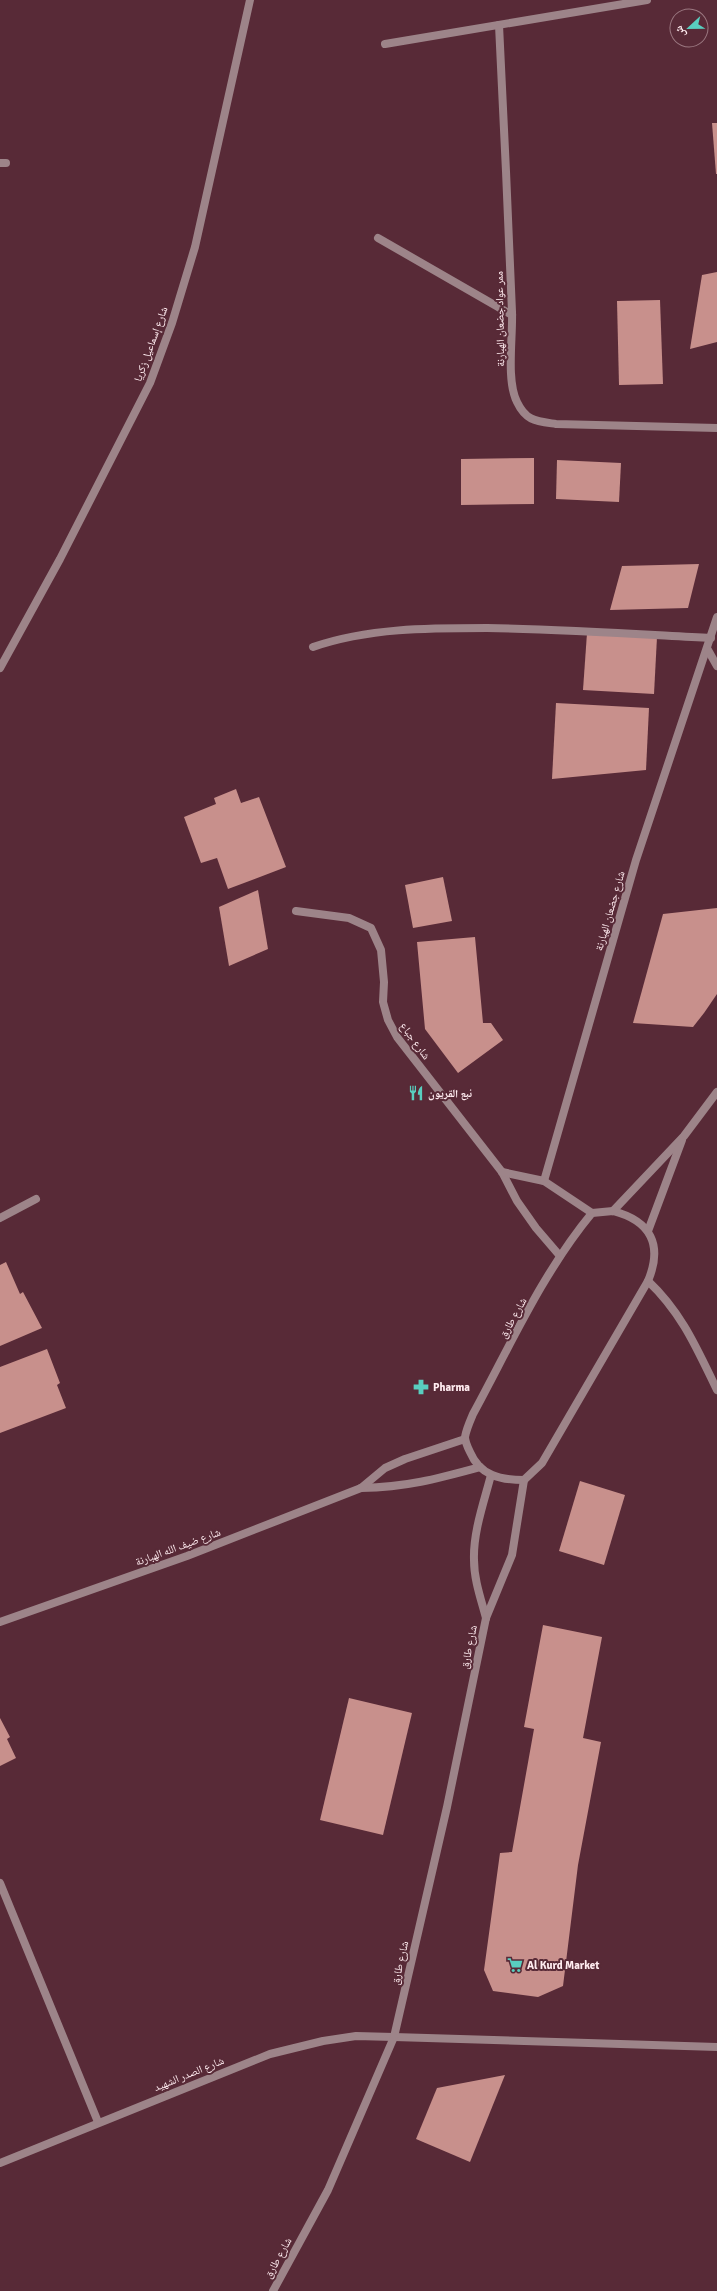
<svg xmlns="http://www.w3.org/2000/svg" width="717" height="2291" font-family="Signika,'Noto Naskh Arabic',sans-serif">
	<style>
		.building { fill: #c8908c }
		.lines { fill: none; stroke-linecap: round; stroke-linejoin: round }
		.service { stroke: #9d8489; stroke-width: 8 }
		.minor { stroke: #9d8489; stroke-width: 8 }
		.tertiary { stroke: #9d8489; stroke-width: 8 }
		.labels { text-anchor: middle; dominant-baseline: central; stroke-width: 4; stroke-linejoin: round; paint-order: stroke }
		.street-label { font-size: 11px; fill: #ffecf0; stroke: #582a37 }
		.poi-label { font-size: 11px; font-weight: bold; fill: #ffecf0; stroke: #582a37; text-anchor: start }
	</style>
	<rect width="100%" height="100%" fill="#582a37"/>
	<!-- building -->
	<g class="building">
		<path d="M712 123H717V174H716Z"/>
		<path d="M717 272V342L690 349 702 275Z"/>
		<path d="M660 300 663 384 619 385 617 301Z"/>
		<path d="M534 458V504L461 505V459Z"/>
		<path d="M557 460 621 463 619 502 556 499Z"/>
		<path d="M699 564 688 608 610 610 622 566Z"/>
		<path d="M587 633 657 637 654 694 583 690Z"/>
		<path d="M556 703 649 708 646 770 552 779Z"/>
		<path d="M236 789 241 803 259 797 286 867 228 889 217 858 201 863 184 817 216 804 214 798Z"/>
		<path d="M443 877 452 921 413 928 405 885Z"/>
		<path d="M258 890 268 949 229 966 219 907Z"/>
		<path d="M717 908V994L704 1013 693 1027 633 1023 663 914Z"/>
		<path d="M475 937 483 1023H491L503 1040 458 1073 425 1029 417 942Z"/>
		<path d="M6 1262 20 1294 23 1292 42 1328 0 1346V1265Z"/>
		<path d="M47 1349 60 1383 57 1385 66 1408 0 1433V1367Z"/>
		<path d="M580 1481 625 1495 604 1565 559 1551Z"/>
		<path d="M543 1625 602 1637 583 1738 601 1742 578 1865 563 1986 538 1997 493 1991 484 1970 500 1853 512 1852 534 1729 524 1727Z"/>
		<path d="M349 1698 412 1713 383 1835 320 1820Z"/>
		<path d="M0 1718 10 1737 7 1739 16 1758 0 1766Z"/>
		<path d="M505 2075 470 2162 416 2139 437 2088Z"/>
	</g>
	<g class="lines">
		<!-- service -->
		<path class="service" d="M378 238 512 315"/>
		<!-- minor -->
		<g class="minor">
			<path d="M499 25C504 121 508 216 512 312 513 337 506 380 517 402 526 421 536 421 556 424L717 428"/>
			<path d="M385 44 647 0"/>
			<path d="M0 163H6"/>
			<path d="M313 647C368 628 428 628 487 628 562 629 636 634 711 638"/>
			<path d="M708 650 717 666"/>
			<path d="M0 668 60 559 150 383 172 323 195 247 250 0"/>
			<path d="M296 911 349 918 371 928 381 950 384 982 383 1002 388 1020 397 1037 502 1172 517 1201 536 1228 560 1256"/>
			<path d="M502 1172 544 1181 592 1213"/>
			<path d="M544 1181 636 860 717 617"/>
			<path d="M0 1218 36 1199"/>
			<path d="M648 1281C682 1313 697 1349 717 1390"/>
			<path d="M0 1883 98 2122"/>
			<path d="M0 2163 270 2054 323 2041 356 2036 394 2037 717 2047"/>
		</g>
		<!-- tertiary -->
		<g class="tertiary">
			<path d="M613 1211C651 1221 663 1245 648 1281L542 1463 524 1480C501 1480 480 1476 470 1452 468 1448 465 1442 465 1437 466 1430 470 1421 473 1414 510 1346 543 1272 592 1213Z"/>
			<path d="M613 1211 684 1136 717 1092"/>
			<path d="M648 1231 682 1140"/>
			<path d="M361 1488C407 1487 436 1479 480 1467"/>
			<path d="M486 1618C481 1599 474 1580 474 1560 473 1532 484 1502 491 1475"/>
			<path d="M0 1622 187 1556 361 1488 385 1468 405 1459 465 1439"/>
			<path d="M273 2291 328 2190 394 2037 447 1807 486 1618 512 1555 524 1480"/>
		</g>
	</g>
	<!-- icons -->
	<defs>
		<symbol id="restaurant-bare" viewBox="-9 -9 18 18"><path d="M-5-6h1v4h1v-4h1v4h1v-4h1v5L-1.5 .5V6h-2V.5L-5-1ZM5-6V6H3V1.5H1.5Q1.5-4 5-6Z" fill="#59cebf" stroke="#582a37" stroke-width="2.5" paint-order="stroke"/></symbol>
		<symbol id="pharmacy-bare" viewBox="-9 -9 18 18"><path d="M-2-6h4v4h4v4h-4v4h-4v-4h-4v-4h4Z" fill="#59cebf" stroke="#582a37" stroke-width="2.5" paint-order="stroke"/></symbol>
		<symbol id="supermarket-bare" viewBox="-9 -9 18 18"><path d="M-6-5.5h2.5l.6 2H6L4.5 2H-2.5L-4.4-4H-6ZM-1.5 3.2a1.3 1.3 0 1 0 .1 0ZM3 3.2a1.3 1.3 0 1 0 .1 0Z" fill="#59cebf" stroke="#582a37" stroke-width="2.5" paint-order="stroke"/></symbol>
	</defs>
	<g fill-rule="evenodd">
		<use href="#restaurant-bare" x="405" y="1082" width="22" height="22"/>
		<use href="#pharmacy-bare" x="410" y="1376" width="22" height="22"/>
		<use href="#supermarket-bare" x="504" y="1954" width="22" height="22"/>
	</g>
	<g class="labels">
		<!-- street labels -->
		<g class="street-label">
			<text transform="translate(500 319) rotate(-91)">ممر عواد جضعان الهبارنة</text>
			<text transform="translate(151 344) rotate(-70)">شارع إسماعيل زكريا</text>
			<text transform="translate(610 911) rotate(-74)">شارع جضعان الهبارنة</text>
			<text transform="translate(415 1041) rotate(54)">شارع جباع</text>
			<text transform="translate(513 1318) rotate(-61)">شارع طارق</text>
			<text transform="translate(178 1547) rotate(-20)">شارع ضيف الله الهبارنة</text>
			<text transform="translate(469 1647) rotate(-78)">شارع طارق</text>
			<text transform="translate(400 1963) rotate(-77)">شارع طارق</text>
			<text transform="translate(189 2074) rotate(-22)">شارع الصدر الشهيد</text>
			<text transform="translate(278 2258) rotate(-61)">شارع طارق</text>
		</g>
		<!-- poi labels -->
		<g class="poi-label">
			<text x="428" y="1093">نبع القريون</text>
			<text x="433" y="1387">Pharma</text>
			<text x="527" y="1965">Al Kurd Market</text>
		</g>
	</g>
	<!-- north arrow -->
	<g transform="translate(689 28) rotate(248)"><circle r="19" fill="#582a37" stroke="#9b7881"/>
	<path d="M0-3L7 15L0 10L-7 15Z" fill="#59cebf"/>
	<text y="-6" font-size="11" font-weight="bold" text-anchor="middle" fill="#ffecf0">ش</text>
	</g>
</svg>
